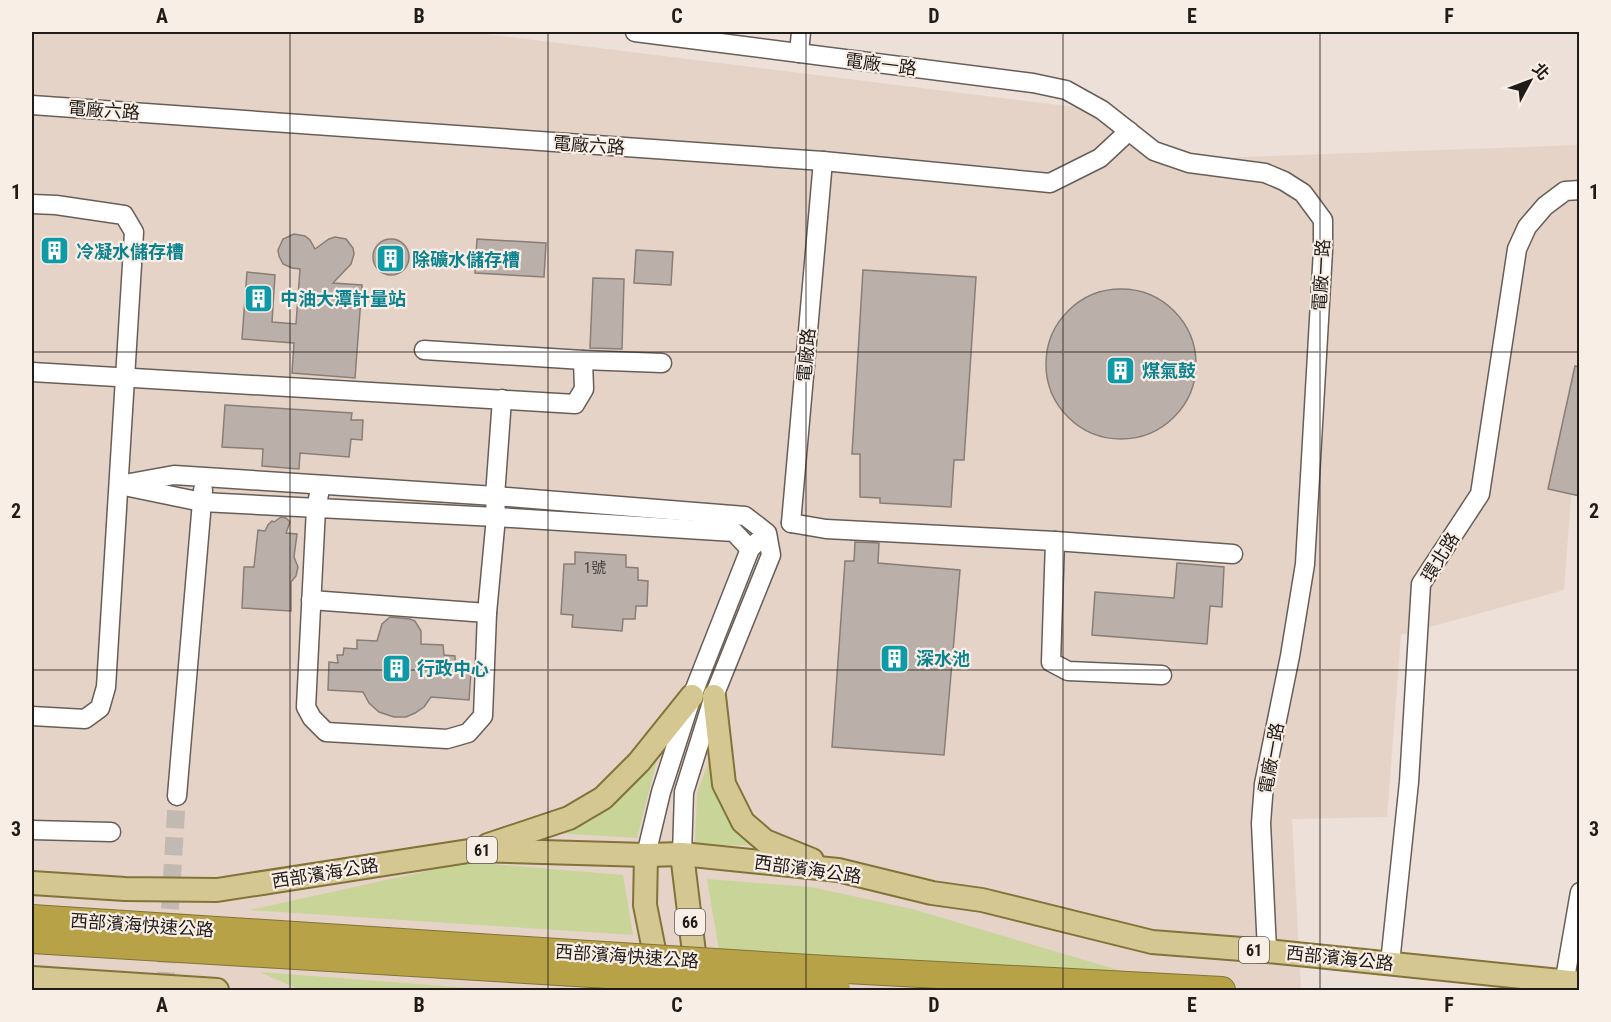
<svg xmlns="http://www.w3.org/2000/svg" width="1611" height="1022" font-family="'Roboto Condensed','Noto Sans TC',sans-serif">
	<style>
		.built { fill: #e5d3c7 }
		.green { fill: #c9d499 }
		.building { fill: #bbb0a9; stroke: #887e77; stroke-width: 1.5 }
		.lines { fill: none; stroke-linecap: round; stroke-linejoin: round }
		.minor-tunnel { stroke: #c3b9b3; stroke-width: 18; stroke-dasharray: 18 9; stroke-linecap: butt }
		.minor-casing { stroke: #685e57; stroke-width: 21 }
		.major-casing { stroke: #827338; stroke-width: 26 }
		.highway-casing { stroke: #827338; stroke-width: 28 }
		.minor { stroke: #fff; stroke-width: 18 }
		.major { stroke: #d4c791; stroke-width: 22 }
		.highway { stroke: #b7a248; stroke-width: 26 }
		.highway-bridge-casing { stroke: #827338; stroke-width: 28; stroke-linecap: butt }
		.highway-bridge { stroke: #b7a248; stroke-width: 26 }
		.grid { fill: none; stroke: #201c19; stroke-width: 1.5; stroke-opacity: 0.55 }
		.labels { text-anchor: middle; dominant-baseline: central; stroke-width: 4.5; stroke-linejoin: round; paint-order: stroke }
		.number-label { font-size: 15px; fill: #47413d }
		.shield { fill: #f9eee6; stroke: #615b56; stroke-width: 1.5 }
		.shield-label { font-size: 16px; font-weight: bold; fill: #201c19 }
		.street-label { font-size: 18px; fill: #201c19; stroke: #f9eee6 }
		.culture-label { font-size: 18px; font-weight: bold; fill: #0d838f; stroke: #f9eee6; text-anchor: start }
		.neatline { fill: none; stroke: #201c19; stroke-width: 2 }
		.grid-label { font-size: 20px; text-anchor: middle; font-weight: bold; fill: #201c19 }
	</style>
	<rect width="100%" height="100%" fill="#ece0d9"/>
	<!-- built -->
	<path class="built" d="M32 32H470L1091 109 1157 160 1579 145 1580 377 1564 590 1401 635 1387 817 1292 819 1301 990H32Z"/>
	<!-- green -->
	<g class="green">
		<path d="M712 753 764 846 695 844 697 793Z"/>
		<path d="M657 760 637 838 554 833 633 783Z"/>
		<path d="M468 862 623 875 633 935 249 910Z"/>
		<path d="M707 879 811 887 912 909 1142 977 719 950Z"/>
		<path d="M259 972 498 990H301Z"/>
	</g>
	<!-- building -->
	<g class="building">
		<path d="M294 234 305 236 310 240 315 249 329 239 335 237 346 239 353 248 354 254 351 264 333 283 362 285 355 378 292 373 294 343 242 339 247 272 275 275 272 322 296 324 300 269 292 268 283 264 279 256 278 250 283 239Z"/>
		<path d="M477 239 546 243 544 277 475 273Z"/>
		<circle cx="391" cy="257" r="18"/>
		<circle cx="55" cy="252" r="12"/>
		<path d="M636 250 673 252 671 285 634 283Z"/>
		<path d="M863 270 976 277 964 460H954L951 507 880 503V498L860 497V454H852Z"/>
		<path d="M593 278 624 279 622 349 590 348Z"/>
		<circle cx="1121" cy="364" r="75"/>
		<path d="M1575 366 1580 367V496L1548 489Z"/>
		<path d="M225 405 352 413 351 420H363L362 440 351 439 349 457 300 453 299 469 262 466 263 449 222 447Z"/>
		<path d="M281 517 286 518 290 522 286 533 297 534 294 557 298 567 296 576 291 582V611L242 608 244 567H254L258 530 265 531 268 525 272 521 274 522Z"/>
		<path d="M855 542 879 543 878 563 960 570 944 755 832 747 845 561H854Z"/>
		<path d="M575 552 626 555V567L638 568V580L648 581 647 606H636L635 619H623L622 631 572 627 573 615 561 614 564 564H575Z"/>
		<path d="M1177 563 1224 567 1222 607 1210 606 1207 644 1092 635 1095 592 1174 598Z"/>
		<path d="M390 617 410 619 415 621 421 631V644L443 645 444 655 455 656V663L463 665 462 672H471L469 700 431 697 424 707 415 713 406 717H394L379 712 369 703 363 692 328 690 329 662 338 663 337 655H343L344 648 357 649V640L377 641 382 624Z"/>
	</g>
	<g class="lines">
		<!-- minor-tunnel -->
		<path class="minor-tunnel" d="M165 990 177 796"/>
		<defs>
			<g id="minor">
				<path d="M635 32 1033 83 1066 90 1102 110 1154 151 1189 163 1265 173 1284 181 1303 193 1323 220V250L1305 564 1290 656 1264 784 1261 823 1267 951"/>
				<path d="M799 53 801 32"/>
				<path d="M32 105 823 161 1050 183 1100 158 1129 131"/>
				<path d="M32 204 56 205 124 215 134 232 106 687 100 708 85 719 32 716"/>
				<path d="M583 360 662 363"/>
				<path d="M32 372 575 404 584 389 583 360 424 350"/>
				<path d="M119 485 174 475 495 496 745 516 767 533 771 555 714 696 684 792 682 854"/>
				<path d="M321 485 316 508 306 707 312 718 326 732 447 739 468 733 483 716 487 613 496 517 495 496 502 399"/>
				<path d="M129 487 202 502 496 517 734 532 750 549"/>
				<path d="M791 523 826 529 1055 541 1233 554"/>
				<path d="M791 523 823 161"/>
				<path d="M1055 541 1051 662 1068 671 1162 675"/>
				<path d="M311 600 487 613"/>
				<path d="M177 796 203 490"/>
				<path d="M32 830 111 832"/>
				<path d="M646 855 661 792 692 696 750 549 758 541"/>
				<path d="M1390 963 1409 782 1421 584 1480 494 1517 249 1527 227 1545 206 1565 191 1580 190"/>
				<path d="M1563 990 1580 892"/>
			</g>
			<g id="major">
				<path d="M714 696 724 784 743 822 765 841 812 860"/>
				<path d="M488 845 569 818 603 798 639 762 692 696"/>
				<path d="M682 854 697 977"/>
				<path d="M646 855 645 905 659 975"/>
				<path d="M32 883 125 889 217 890 475 850 646 855 682 854 838 870 932 893 982 900 1152 942 1267 951 1580 983"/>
				<path d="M32 978 217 990"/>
			</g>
			<g id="highway">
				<path d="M32 918 573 953"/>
				<path d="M32 940 575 973"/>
				<path d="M827 969 1222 990"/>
			</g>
		</defs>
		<!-- minor casing -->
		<use href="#minor" class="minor-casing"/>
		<!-- major casing -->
		<use href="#major" class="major-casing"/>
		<!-- highway casing -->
		<use href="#highway" class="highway-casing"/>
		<!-- minor -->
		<use href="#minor" class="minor"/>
		<!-- major -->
		<use href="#major" class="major"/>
		<!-- highway -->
		<use href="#highway" class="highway"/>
		<defs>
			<g id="highway-bridge">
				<path d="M573 953 827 969"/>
				<path d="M575 973 837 989"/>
			</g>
		</defs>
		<!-- highway-bridge casing -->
		<use href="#highway-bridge" class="highway-bridge-casing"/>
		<!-- highway-bridge -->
		<use href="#highway-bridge" class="highway-bridge"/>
	</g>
	<!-- grid -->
	<path class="grid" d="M290 32V990M548 32V990M806 32V990M1063 32V990M1320 32V990M32 352H1580M32 670H1580"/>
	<!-- icons -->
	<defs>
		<symbol id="building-square" viewBox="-11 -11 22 22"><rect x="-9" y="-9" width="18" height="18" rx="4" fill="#0f9aa8" stroke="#f9eee6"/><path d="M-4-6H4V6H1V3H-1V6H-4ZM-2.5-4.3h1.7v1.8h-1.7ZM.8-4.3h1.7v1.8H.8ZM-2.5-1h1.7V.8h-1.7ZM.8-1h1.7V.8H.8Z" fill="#fff"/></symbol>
	</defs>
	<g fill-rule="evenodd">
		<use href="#building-square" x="38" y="234" width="33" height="33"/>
		<use href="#building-square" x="374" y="242" width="33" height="33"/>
		<use href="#building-square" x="242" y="282" width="33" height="33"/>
		<use href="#building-square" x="1104" y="354" width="33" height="33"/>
		<use href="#building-square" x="878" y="642" width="33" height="33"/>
		<use href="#building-square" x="380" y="652" width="33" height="33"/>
	</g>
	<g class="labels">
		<!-- number labels -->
		<g class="number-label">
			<text x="595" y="568">1號</text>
		</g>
		<!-- shield labels -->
		<g class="shield">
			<rect x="467" y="837" width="30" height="26" rx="4.5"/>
			<rect x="675" y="909" width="30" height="26" rx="4.5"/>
			<rect x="1239" y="937" width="30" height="26" rx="4.5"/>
		</g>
		<g class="shield-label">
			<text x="482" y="850">61</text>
			<text x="690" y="922">66</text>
			<text x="1254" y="950">61</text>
		</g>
		<!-- street labels -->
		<g class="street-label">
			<text transform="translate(881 64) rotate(7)">電廠一路</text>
			<text transform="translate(104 110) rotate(4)">電廠六路</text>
			<text transform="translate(589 145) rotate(4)">電廠六路</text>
			<text transform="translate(1321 275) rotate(-87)">電廠一路</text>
			<text transform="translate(806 355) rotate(-85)">電廠路</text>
			<text transform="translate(1440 557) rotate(-58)">環北路</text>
			<text transform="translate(1271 758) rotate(-80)">電廠一路</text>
			<text transform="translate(808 869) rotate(8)">西部濱海公路</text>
			<text transform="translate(325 873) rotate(-9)">西部濱海公路</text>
			<text transform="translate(142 925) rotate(4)">西部濱海快速公路</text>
			<text transform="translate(627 956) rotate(4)">西部濱海快速公路</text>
			<text transform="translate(1340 958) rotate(6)">西部濱海公路</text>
		</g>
		<!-- culture labels -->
		<g class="culture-label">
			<text x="76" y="251">冷凝水儲存槽</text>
			<text x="412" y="259">除礦水儲存槽</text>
			<text x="280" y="298">中油大潭計量站</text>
			<text x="1142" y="370">煤氣鼓</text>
			<text x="916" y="658">深水池</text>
			<text x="417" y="668">行政中心</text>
		</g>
	</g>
	<!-- border -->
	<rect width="1611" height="1022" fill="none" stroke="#f9eee6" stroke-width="66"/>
	<!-- north arrow -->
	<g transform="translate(1530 81) rotate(49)" stroke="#f9eee6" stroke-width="4.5" paint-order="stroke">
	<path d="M0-4.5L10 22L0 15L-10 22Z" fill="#201c19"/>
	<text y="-9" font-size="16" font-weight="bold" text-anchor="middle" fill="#201c19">北</text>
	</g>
	<rect x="33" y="33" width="1545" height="956" class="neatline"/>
	<g class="grid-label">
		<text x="162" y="23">A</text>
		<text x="419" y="23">B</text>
		<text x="677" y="23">C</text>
		<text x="934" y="23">D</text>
		<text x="1192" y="23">E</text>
		<text x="1449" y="23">F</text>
		<text x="16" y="199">1</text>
		<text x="1594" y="199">1</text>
		<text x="16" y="518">2</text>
		<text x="1594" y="518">2</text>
		<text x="16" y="836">3</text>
		<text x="1594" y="836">3</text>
		<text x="162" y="1012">A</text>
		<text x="419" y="1012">B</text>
		<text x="677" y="1012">C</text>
		<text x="934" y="1012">D</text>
		<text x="1192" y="1012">E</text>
		<text x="1449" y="1012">F</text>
	</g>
</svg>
